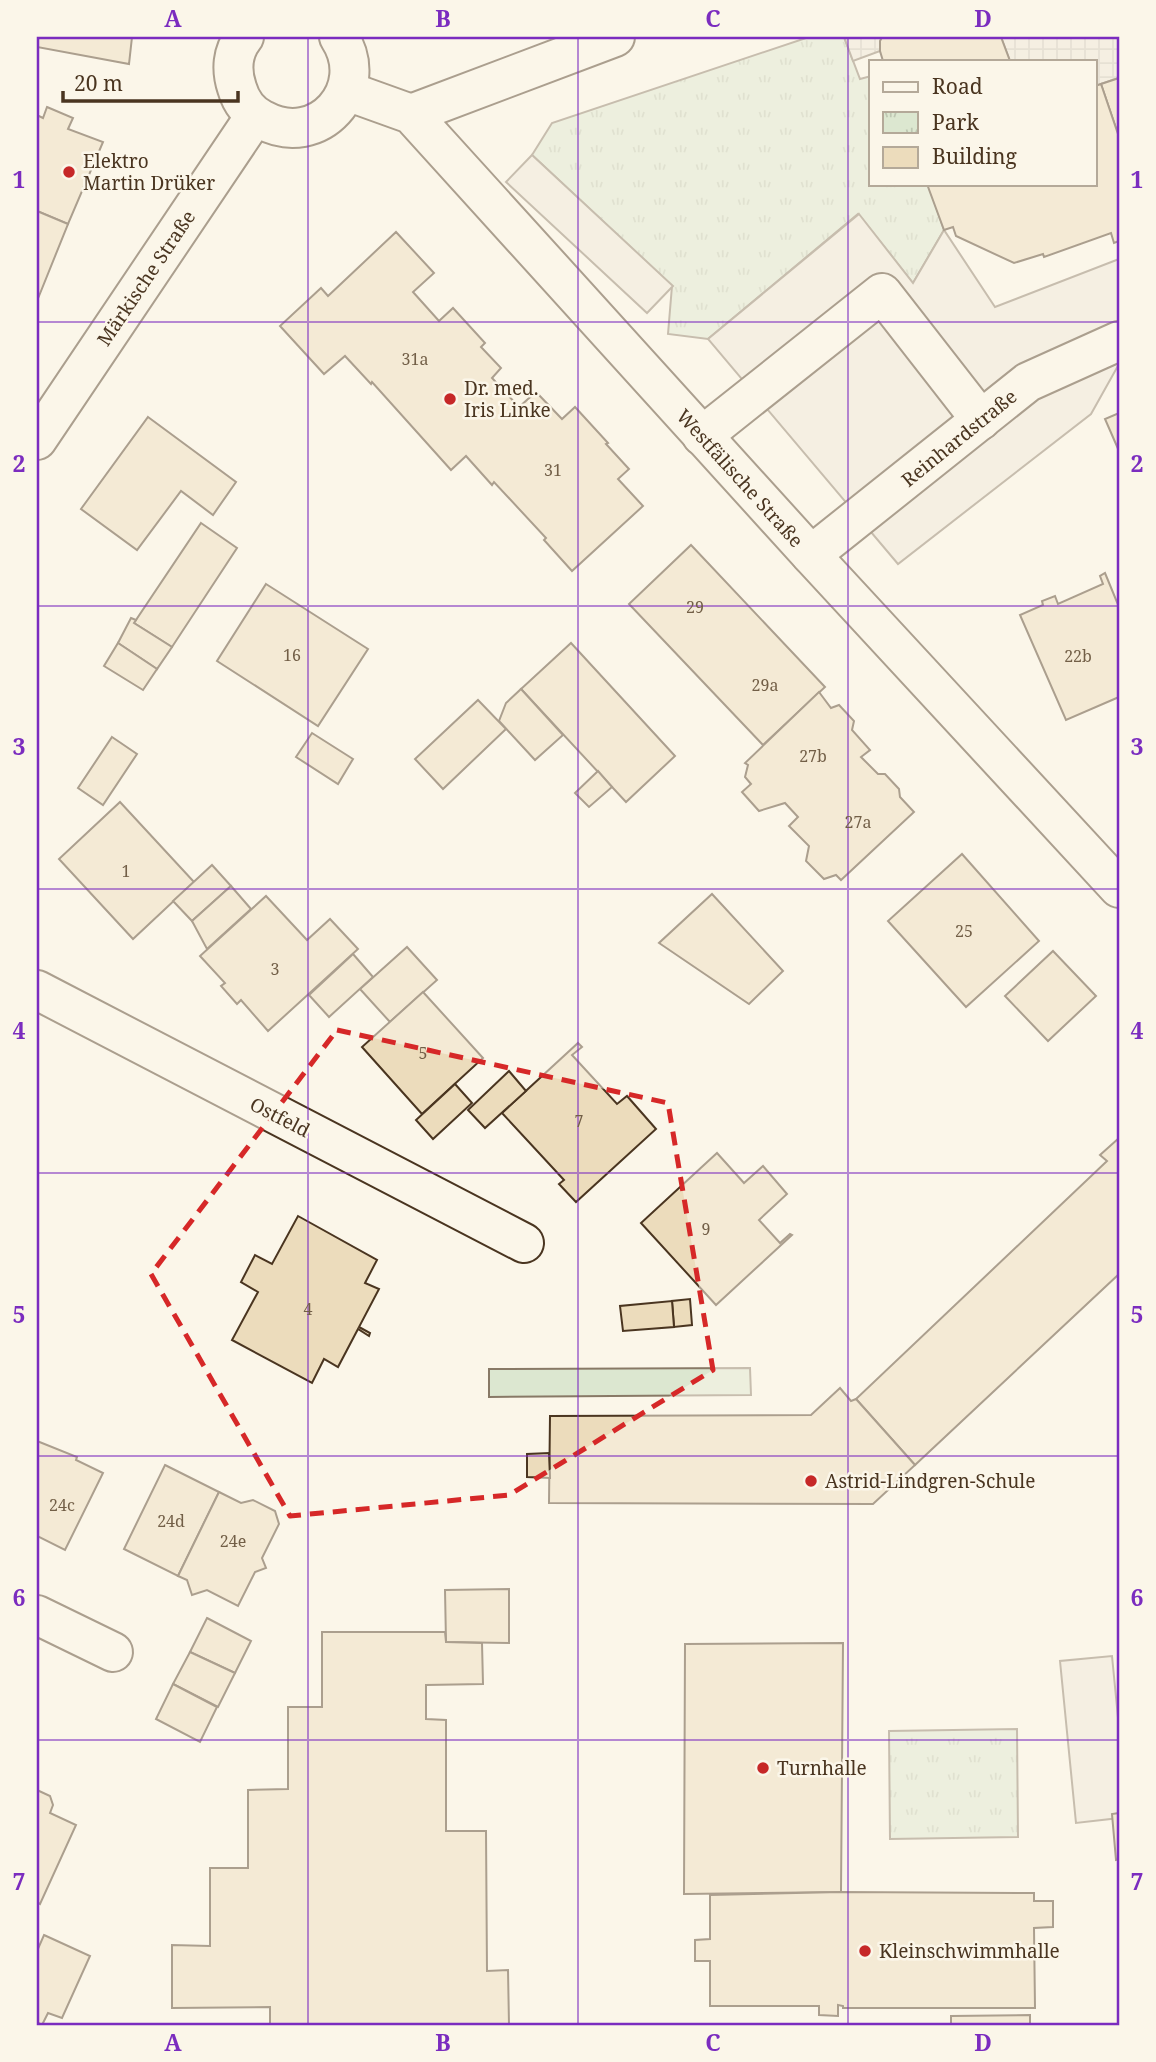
<svg xmlns="http://www.w3.org/2000/svg" width="1156" height="2062" font-family="'Noto Serif',serif">
	<style>
		.grass { fill: #dce7d0; stroke: #887966; stroke-width: 2 }
		.park { fill: url(#park-tufts); stroke: #887966; stroke-width: 2 }
		.parking { fill: #ede7d9; stroke: #887966; stroke-width: 2 }
		.plaza { fill: url(#plaza-grid); stroke: #887966; stroke-width: 2 }
		.building { fill: #ecdcbc; stroke: #4a3520; stroke-width: 2 }
		.lines { fill: none; stroke-linecap: round; stroke-linejoin: round }
		.street-casing { stroke: #4a3520; stroke-width: 42 }
		.street { stroke: #fbf6e9; stroke-width: 38 }
		.marked { fill: none; stroke: #d62828; stroke-width: 5; stroke-dasharray: 14 9; stroke-linejoin: round }
		.grid { fill: none; stroke: #7b2cbf; stroke-width: 2; stroke-opacity: 0.55 }
		.poi-dot { fill: #c62828; stroke: #fbf6e9; stroke-width: 2.5 }
		.labels { text-anchor: middle; dominant-baseline: central; stroke-width: 5; stroke-linejoin: round; paint-order: stroke }
		.number-label { font-size: 16px; fill: #725f47 }
		.poi-label { font-size: 19px; fill: #4a3520; stroke: #fbf6e9; text-anchor: start }
		.street-label { font-size: 19px; fill: #4a3520; stroke: #fbf6e9 }
		.neatline { fill: none; stroke: #7b2cbf; stroke-width: 2.5 }
		.grid-label { font-size: 23px; text-anchor: middle; font-weight: bold; fill: #7b2cbf }
	</style>
	<defs>
		<pattern id="park-tufts" width="24" height="20" patternUnits="userSpaceOnUse" patternTransform="scale(1.75)"><rect width="24" height="20" fill="#dce7d0"/><path d="M3 7l-1-3M5 7V3M7 7l1-3M15 17l-1-3M17 17v-4M19 17l1-3" fill="none" stroke="#bec7b2"/></pattern>
		<pattern id="plaza-grid" width="8" height="8" patternUnits="userSpaceOnUse" patternTransform="scale(1.75)"><rect width="8" height="8" fill="#ede7d9"/><path d="M0 4h8M4 0v8" fill="none" stroke="#cdc7ba"/></pattern>
	</defs>
	<rect width="100%" height="100%" fill="#fbf6e9"/>
	<!-- grass -->
	<path class="grass" d="M750 1368 751 1395 489 1397V1369Z"/>
	<!-- park -->
	<g class="park">
		<path d="M809 37H844L860 79 871 76V184H928L944 230 913 283 858 214 708 339 668 334 672 286 532 155 552 123Z"/>
		<path d="M1017 1729 1018 1837 890 1839 889 1731Z"/>
	</g>
	<!-- parking -->
	<g class="parking">
		<path d="M532 155 673 286 647 313 506 182Z"/>
		<path d="M859 214 913 283 944 230 995 307 1119 259V364L1091 414 898 564 708 339Z"/>
		<path d="M1112 1656 1119 1728V1818L1076 1823 1060 1661Z"/>
	</g>
	<!-- plaza -->
	<g class="plaza">
		<path d="M844 37H882L880 51 853 61Z"/>
		<path d="M1001 37H1119V78L1095 86V61H1010Z"/>
	</g>
	<!-- building -->
	<g class="building">
		<path d="M37 37H132L129 64 37 47Z"/>
		<path d="M882 37H1001L1010 61H883L880 51V41Z"/>
		<path d="M1119 78V137L1101 84Z"/>
		<path d="M1101 84 1119 137V241L1114 243 1111 233 1044 257 1043 254 1014 263 956 236 953 227 944 230 927 184H1095V86Z"/>
		<path d="M47 107 73 118 68 129 103 142 68 224 37 211V115L43 118Z"/>
		<path d="M37 211 68 224 37 301Z"/>
		<path d="M396 232 434 273 413 292 439 321 453 308 485 343 481 347 501 368 492 378 519 407 536 392 562 419 575 407 608 443 606 444 629 469 618 479 643 506 572 571 544 540 546 538 494 482 492 485 466 456 451 470 372 382 371 384 345 356 324 374 280 326 321 288 328 296Z"/>
		<path d="M1119 413V451L1105 419Z"/>
		<path d="M148 417 236 482 213 515 181 491 137 550 81 509Z"/>
		<path d="M201 523 237 548 172 647 134 623Z"/>
		<path d="M691 545 825 687 763 745 629 604Z"/>
		<path d="M1105 573 1119 607V697L1066 720 1020 615 1043 605 1042 601 1055 596 1058 604 1103 584 1100 576Z"/>
		<path d="M266 584 368 649 318 726 217 661Z"/>
		<path d="M131 618 136 620 134 623 172 647 157 669 118 643Z"/>
		<path d="M118 643 157 669 143 690 104 666Z"/>
		<path d="M571 643 675 756 626 802 521 689Z"/>
		<path d="M521 689 563 735 535 760 499 721 506 703Z"/>
		<path d="M819 692 831 708 839 705 854 721 852 730 870 750 861 757 878 774H885L899 789 900 797 914 812 841 880 836 875 824 879 806 861 809 846 789 826 798 817 785 803 759 811 742 792 751 784 745 777 748 765 745 763Z"/>
		<path d="M478 700 506 729 443 789 415 759Z"/>
		<path d="M312 733 353 759 338 784 296 757Z"/>
		<path d="M112 737 137 754 103 805 78 788Z"/>
		<path d="M598 771 612 787 589 807 575 793Z"/>
		<path d="M120 802 194 882 133 939 59 859Z"/>
		<path d="M962 854 1039 941 966 1007 888 921Z"/>
		<path d="M212 865 231 886 192 921 173 901Z"/>
		<path d="M231 886 251 909 207 949 192 921Z"/>
		<path d="M712 894 783 971 749 1004 659 943Z"/>
		<path d="M266 896 307 940 330 919 358 949 268 1031 241 1000 237 1004 221 986 225 983 200 956Z"/>
		<path d="M407 947 437 980 390 1022 360 989Z"/>
		<path d="M1053 951 1096 996 1048 1041 1005 996Z"/>
		<path d="M353 954 373 977 329 1017 309 995Z"/>
		<path d="M423 992 483 1058 422 1114 362 1047Z"/>
		<path d="M578 1043 582 1047 572 1055 617 1104 627 1096 656 1129 576 1202 559 1184 564 1180 502 1113Z"/>
		<path d="M509 1071 526 1091 485 1128 468 1110Z"/>
		<path d="M455 1084 472 1103 433 1139 416 1120Z"/>
		<path d="M1119 1138V1274L915 1465 856 1399 1107 1161 1100 1155Z"/>
		<path d="M717 1153 744 1183 763 1166 787 1194 759 1220 780 1243 790 1234 792 1235 716 1305 641 1223Z"/>
		<path d="M298 1216 377 1260 365 1283 379 1289 359 1327 370 1333 369 1336 358 1329 338 1367 324 1359 312 1383 232 1340 258 1292 241 1282 255 1255 272 1264Z"/>
		<path d="M690 1299 692 1325 674 1327 672 1301Z"/>
		<path d="M672 1301 674 1327 623 1331 620 1306Z"/>
		<path d="M840 1388 851 1401 856 1399 915 1465 873 1504 549 1503 550 1416 811 1415Z"/>
		<path d="M37 1441 77 1457 76 1460 103 1473 65 1550 37 1536Z"/>
		<path d="M549 1453 550 1478 527 1477V1454Z"/>
		<path d="M165 1465 219 1492 178 1576 124 1549Z"/>
		<path d="M219 1492 241 1503 253 1500 275 1511 279 1524 262 1558 266 1568 255 1572 238 1606 207 1590 192 1595 187 1580 178 1576Z"/>
		<path d="M509 1589V1643L446 1642 445 1590Z"/>
		<path d="M207 1618 251 1641 235 1673 190 1652Z"/>
		<path d="M322 1632H445L446 1642 482 1643 483 1684 426 1685V1719L446 1720V1831H486L487 1971 508 1970 509 2025H270V2007L172 2008V1945L210 1946V1868H248V1790L288 1789V1707H322Z"/>
		<path d="M843 1643 841 1892 684 1894 685 1644Z"/>
		<path d="M190 1652 235 1673 218 1707 173 1684Z"/>
		<path d="M173 1684 217 1707 200 1742 156 1719Z"/>
		<path d="M37 1790 50 1796 53 1805 50 1813 76 1825 40 1904 37 1902Z"/>
		<path d="M1119 1813V1859L1116 1860 1112 1814Z"/>
		<path d="M841 1892 1034 1893V1901H1053V1927L1034 1928 1035 2008H843V2006L838 2005V2016L819 2015V2006H710V1961H695V1940L710 1939V1895Z"/>
		<path d="M44 1935 90 1956 62 2018 48 2013 42 2025 37 2022V1951Z"/>
		<path d="M1030 2015V2025H951V2016Z"/>
	</g>
	<g class="lines">
		<defs>
			<g id="street">
				<path d="M244 37C232 52 231 70 237 88 241 102 250 114 263 120 318 150 373 89 339 37"/>
				<path d="M347 91 411 114 811 555 1119 888"/>
				<path d="M411 114 615 37"/>
				<path d="M702 436 882 293 981 420"/>
				<path d="M37 440 255 116"/>
				<path d="M811 555 1028 382 1119 341"/>
				<path d="M37 990 524 1243"/>
				<path d="M37 1615 113 1652"/>
			</g>
		</defs>
		<!-- street casing -->
		<use href="#street" class="street-casing"/>
		<!-- street -->
		<use href="#street" class="street"/>
	</g>
	<!-- marked area -->
	<path d="M0 0H1156V2062H0ZM337 1030 668 1103 713 1370 509 1495 290 1516 151 1274Z" fill="#fbf6e9" fill-opacity=".55" fill-rule="evenodd"/>
	<path class="marked" d="M337 1030 668 1103 713 1370 509 1495 290 1516 151 1274Z"/>
	<!-- grid -->
	<path class="grid" d="M308 37V2025M578 37V2025M848 37V2025M37 322H1119M37 606H1119M37 889H1119M37 1173H1119M37 1456H1119M37 1740H1119"/>
	<!-- markers -->
	<g class="poi-dot">
		<circle cx="69" cy="172" r="7"/>
		<circle cx="450" cy="399" r="7"/>
		<circle cx="811" cy="1481" r="7"/>
		<circle cx="763" cy="1768" r="7"/>
		<circle cx="865" cy="1951" r="7"/>
	</g>
	<g class="labels">
		<!-- number labels -->
		<g class="number-label">
			<text x="415" y="359">31a</text>
			<text x="553" y="470">31</text>
			<text x="695" y="607">29</text>
			<text x="292" y="655">16</text>
			<text x="1078" y="656">22b</text>
			<text x="765" y="685">29a</text>
			<text x="813" y="756">27b</text>
			<text x="858" y="822">27a</text>
			<text x="126" y="871">1</text>
			<text x="964" y="931">25</text>
			<text x="275" y="969">3</text>
			<text x="423" y="1053">5</text>
			<text x="579" y="1121">7</text>
			<text x="706" y="1229">9</text>
			<text x="308" y="1309">4</text>
			<text x="62" y="1505">24c</text>
			<text x="171" y="1521">24d</text>
			<text x="233" y="1541">24e</text>
		</g>
		<!-- poi labels -->
		<g class="poi-label">
			<text x="83" y="161">Elektro<tspan x="83" dy="22">Martin Drüker</tspan></text>
			<text x="464" y="388">Dr. med.<tspan x="464" dy="22">Iris Linke</tspan></text>
			<text x="825" y="1481">Astrid-Lindgren-Schule</text>
			<text x="777" y="1768">Turnhalle</text>
			<text x="879" y="1951">Kleinschwimmhalle</text>
		</g>
		<!-- street labels -->
		<g class="street-label">
			<text transform="translate(146 278) rotate(-56)">Märkische Straße</text>
			<text transform="translate(959 438) rotate(-39)">Reinhardstraße</text>
			<text transform="translate(740 478) rotate(48)">Westfälische Straße</text>
			<text transform="translate(280 1117) rotate(27)">Ostfeld</text>
		</g>
	</g>
	<!-- border -->
	<rect width="1156" height="2062" fill="none" stroke="#fbf6e9" stroke-width="77"/>
	<!-- legend -->
	<rect x="869" y="60" width="228" height="126" fill="#fbf6e9" stroke="#b4a999" stroke-width="2"/>
	<rect x="883" y="82" width="35" height="10" fill="#fbf6e9" stroke="#b4a999" stroke-width="2"/>
	<text x="932" y="94" font-size="21" fill="#4a3520">Road</text>
	<rect x="883" y="112" width="35" height="21" fill="url(#park-tufts)" stroke="#b4a999" stroke-width="2"/>
	<text x="932" y="130" font-size="21" fill="#4a3520">Park</text>
	<rect x="883" y="147" width="35" height="21" fill="#ecdcbc" stroke="#b4a999" stroke-width="2"/>
	<text x="932" y="164" font-size="21" fill="#4a3520">Building</text>
	<!-- scale -->
	<path d="M63 91v10h175v-10" fill="none" stroke="#4a3520" stroke-width="3.5"/>
	<text x="74" y="91" font-size="21" fill="#4a3520" stroke="#fbf6e9" stroke-width="5" paint-order="stroke">20 m</text>
	<rect x="38" y="38" width="1080" height="1986" class="neatline"/>
	<g class="grid-label">
		<text x="173" y="27">A</text>
		<text x="443" y="27">B</text>
		<text x="713" y="27">C</text>
		<text x="983" y="27">D</text>
		<text x="19" y="188">1</text>
		<text x="1137" y="188">1</text>
		<text x="19" y="472">2</text>
		<text x="1137" y="472">2</text>
		<text x="19" y="755">3</text>
		<text x="1137" y="755">3</text>
		<text x="19" y="1039">4</text>
		<text x="1137" y="1039">4</text>
		<text x="19" y="1323">5</text>
		<text x="1137" y="1323">5</text>
		<text x="19" y="1606">6</text>
		<text x="1137" y="1606">6</text>
		<text x="19" y="1890">7</text>
		<text x="1137" y="1890">7</text>
		<text x="173" y="2051">A</text>
		<text x="443" y="2051">B</text>
		<text x="713" y="2051">C</text>
		<text x="983" y="2051">D</text>
	</g>
</svg>
